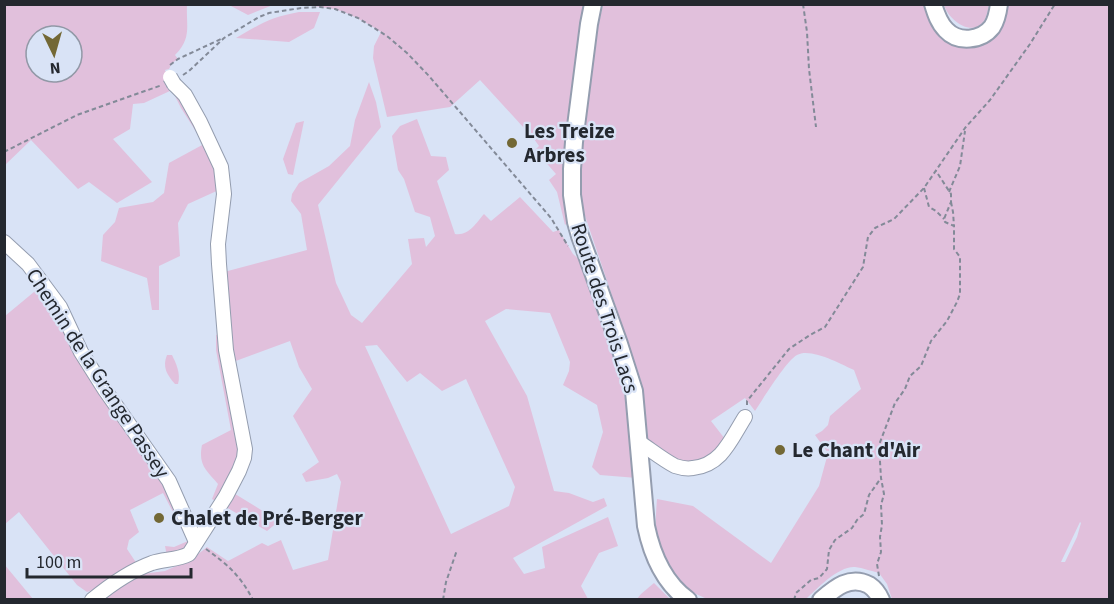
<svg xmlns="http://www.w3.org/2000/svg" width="1114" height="604" font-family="'Source Sans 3',sans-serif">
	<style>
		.green { fill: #e1c0dc; fill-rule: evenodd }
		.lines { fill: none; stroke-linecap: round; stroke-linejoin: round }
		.minor-casing { stroke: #949daf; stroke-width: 16 }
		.tertiary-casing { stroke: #949daf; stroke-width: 20 }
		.path { stroke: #838a98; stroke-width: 2; stroke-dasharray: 4.5 3; stroke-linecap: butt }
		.minor { stroke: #fff; stroke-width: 14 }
		.tertiary { stroke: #fff; stroke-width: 16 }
		.minor-bridge-casing { stroke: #949daf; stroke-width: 16; stroke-linecap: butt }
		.minor-bridge { stroke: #fff; stroke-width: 14 }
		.poi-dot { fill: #736835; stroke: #d9e3f6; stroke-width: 2 }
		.labels { text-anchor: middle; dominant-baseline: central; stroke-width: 4.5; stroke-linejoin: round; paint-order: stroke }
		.poi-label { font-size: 21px; font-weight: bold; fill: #24282f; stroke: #d9e3f6; text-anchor: start }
		.street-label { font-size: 21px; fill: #24282f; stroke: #d9e3f6 }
	</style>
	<rect width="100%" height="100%" fill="#d9e3f6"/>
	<!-- green -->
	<g class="green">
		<path d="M4 5H187C186 26 192 38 175 55L178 59 172 63 169 69 165 70 170 83 174 88 182 106 206 140 221 189 188 204 178 223 180 256 159 266V310H152L147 278 101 261 103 235 115 222 119 208 153 202 164 193 169 163 204 144 181 108 172 90 144 103 133 104 130 129 113 139 152 182 117 203 89 182 78 189 31 140 5 165ZM36 36H72V72H36Z"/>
		<path d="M234 5V4L273 5 248 15 231 6Z"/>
		<path d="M311 5H584L565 158 562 193 567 223 565 225 557 192 549 180 556 174 535 150 539 146 534 139 480 80 450 107 387 117 373 58 374 46 381 32C367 23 350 13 334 9 326 7 318 8 311 5Z"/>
		<path d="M603 5H927C931 15 935 32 943 39 958 51 990 48 1000 32 1005 25 1007 13 1008 5H1109V599H892L887 584 879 573C871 571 863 568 855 567 838 566 817 589 806 599H707C703 597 698 595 694 593 680 583 661 555 657 537 655 525 656 512 657 499L693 506 771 563 819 486 828 453 815 435 822 431 828 425 830 416 861 389 854 370C841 364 810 347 797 355 786 361 763 399 755 411L745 398 711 421 725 439C722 444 718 451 713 455 704 463 687 463 676 459L648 439 645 412 641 381 582 207 580 172 581 153 594 45ZM1080 522 1081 523 1077 537 1065 562H1061Z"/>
		<path d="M944 5V4L989 5C988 9 987 15 985 19 974 39 949 21 944 5Z"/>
		<path d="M299 12H320L314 28 289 42 236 38C260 24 271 17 299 12Z"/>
		<path d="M369 82 376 102 381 127 318 205 336 283 351 315 362 323 412 264 408 239 424 238 426 247 435 236 430 217 415 212 404 179 398 170 392 136 400 126 417 119 431 156 446 157 449 170 437 181 455 234C469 236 476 223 484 214L491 221 520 197 553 232 559 230 573 254 582 262 622 379 637 478 600 475 592 467 603 432 597 405 563 385 569 371 570 362 550 313 506 309 485 321 527 396 554 491 569 493 593 502 604 498 607 506 513 558 524 574 545 568 542 547 608 517 618 546 599 553 581 586 588 599 101 600 112 589 142 574 165 571 192 559 207 547 228 561 262 543 268 546 281 540 293 570 328 560 341 482 337 474 328 478 306 482 302 474 319 462 293 416 312 389 299 367 290 341 233 362 224 272 307 250 301 214 291 201 292 194 299 183 329 166 350 146 355 120ZM377 345 407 382 420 373 442 391 466 379 515 487 509 506 451 534 365 346Z"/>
		<path d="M304 121 293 175 288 174 283 159 296 123Z"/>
		<path d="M40 287 163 480 191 539 182 552 167 556 165 546 174 547 188 541 163 493 130 510 139 532 129 540 127 549 137 564 96 589 87 592 77 585 19 512 5 524V316Z"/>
		<path d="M221 334 241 447 227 489 279 521 267 531 212 499 218 484C206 470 198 465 202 445L231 430 216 350V335Z"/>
		<path d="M167 355H172C176 363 181 374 178 384H175C167 375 162 367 167 355Z"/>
		<path d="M4 564 33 599H5Z"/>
		<path d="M654 583 670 599H637L641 594Z"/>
	</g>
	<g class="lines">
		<defs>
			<g id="minor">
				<path d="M4 242 28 264 60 307 81 352 105 390 169 481 196 542"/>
				<path d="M639 442C651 450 662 459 675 466 681 468 687 469 693 468 722 465 731 439 745 417"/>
				<path d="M92 600C110 585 130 571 152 563 164 559 178 560 189 554L226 496 239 471 244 458 245 449 226 350 219 264 218 244 224 194 221 167 200 122 185 95 174 84"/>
			</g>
			<g id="tertiary">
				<path d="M593 4 589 24 574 142 572 169V195L576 222 580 236 619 344 634 391 646 526C652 555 663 582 688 600"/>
				<path d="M933 4C936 14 939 23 946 30 958 43 981 41 992 27 996 21 998 12 999 4"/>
				<path d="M821 600C835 588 850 575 869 585 875 589 878 593 881 600"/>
			</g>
		</defs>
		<!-- minor casing -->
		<use href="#minor" class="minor-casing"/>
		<!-- tertiary casing -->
		<use href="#tertiary" class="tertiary-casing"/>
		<!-- path -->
		<g class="path">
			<path d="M803 4 807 32 809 69 816 127"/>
			<path d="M170 65 178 59 221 39"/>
			<path d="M183 75 189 71 224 38 259 17 269 13 301 8 320 7 335 9 358 18 387 36 407 53 429 76 551 218 568 246"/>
			<path d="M4 152 77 115 162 85"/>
			<path d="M924 188 929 207 936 211 944 219"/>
			<path d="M949 192 960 166 965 131"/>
			<path d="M951 202 953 212 954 226"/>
			<path d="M747 405V401L789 349 810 335 825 327 863 267 868 237 875 228 894 219 924 188 965 128 990 100 1030 44 1055 4"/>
			<path d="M206 549C228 565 240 575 253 600"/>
			<path d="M879 576 877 564 881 552 880 537 882 525 881 505 884 494 881 478 879 445 895 403 905 389 910 376 921 366 931 341 947 321 957 302 960 294V257L954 249V226L945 222 944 219 951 202V194L936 171"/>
			<path d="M443 600 446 582 457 550"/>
			<path d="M794 600 796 593 811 580 819 578 827 569 829 550 835 540 852 528 857 520 864 514 869 495 881 478"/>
		</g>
		<!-- minor -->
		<use href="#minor" class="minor"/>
		<!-- tertiary -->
		<use href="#tertiary" class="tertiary"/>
		<defs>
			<path id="minor-bridge" d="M170 77 174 84"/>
		</defs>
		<!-- minor-bridge casing -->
		<use href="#minor-bridge" class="minor-bridge-casing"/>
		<!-- minor-bridge -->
		<use href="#minor-bridge" class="minor-bridge"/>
	</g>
	<!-- markers -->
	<g class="poi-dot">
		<circle cx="512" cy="143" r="6"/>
		<circle cx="780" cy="450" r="6"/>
		<circle cx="159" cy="518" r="6"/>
	</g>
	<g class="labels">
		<!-- poi labels -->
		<g class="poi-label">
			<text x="524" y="131">Les Treize<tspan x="524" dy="24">Arbres</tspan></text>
			<text x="792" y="450">Le Chant d'Air</text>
			<text x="171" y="518">Chalet de Pré-Berger</text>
		</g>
		<!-- street labels -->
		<g class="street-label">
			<text transform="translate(605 308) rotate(72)">Route des Trois Lacs</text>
			<text transform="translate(98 373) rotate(57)">Chemin de la Grange Passey</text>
		</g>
	</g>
	<!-- border -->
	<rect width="1114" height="604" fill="none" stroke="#24282f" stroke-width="12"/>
	<!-- north arrow -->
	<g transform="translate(54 54) rotate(175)"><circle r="28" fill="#d9e3f6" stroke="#9198a6" stroke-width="1.5"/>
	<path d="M0-4.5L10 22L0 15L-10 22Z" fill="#736835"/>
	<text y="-9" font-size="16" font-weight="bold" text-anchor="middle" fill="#24282f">N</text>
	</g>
	<!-- scale -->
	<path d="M27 568v9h164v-9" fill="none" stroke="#24282f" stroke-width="3"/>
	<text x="36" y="568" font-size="18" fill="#24282f" stroke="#d9e3f6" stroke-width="4.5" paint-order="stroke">100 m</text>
</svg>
